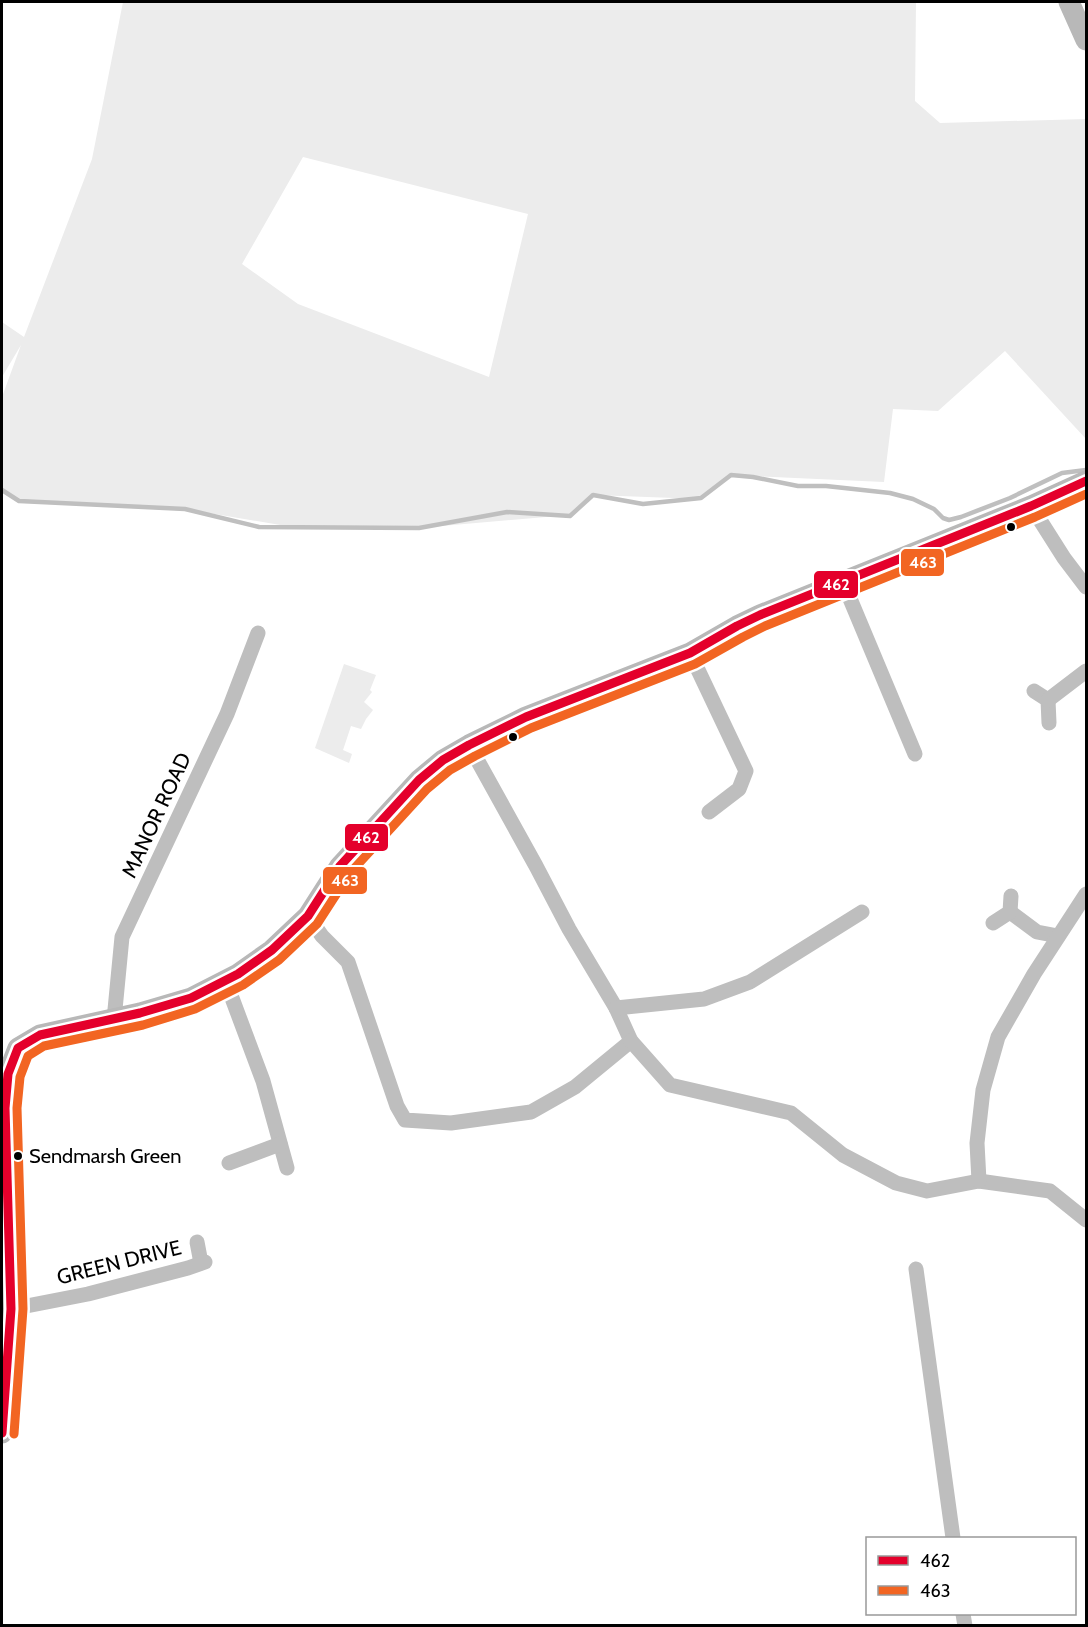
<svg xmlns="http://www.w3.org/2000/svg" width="1088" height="1627" font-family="Cabin,sans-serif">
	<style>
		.green { fill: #ececec; fill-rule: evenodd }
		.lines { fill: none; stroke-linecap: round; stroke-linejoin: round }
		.stream { stroke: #bfbfbf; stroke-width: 4.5 }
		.minor { stroke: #bebebe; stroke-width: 15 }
		.secondary { stroke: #b8b8b8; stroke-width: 21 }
		.bus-1-casing { stroke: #fff; stroke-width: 14 }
		.bus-2-casing { stroke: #fff; stroke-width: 14 }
		.bus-1 { stroke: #e4002b; stroke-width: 9 }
		.bus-2 { stroke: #f26522; stroke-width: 9 }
		.bus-dot { fill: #000; stroke: #fff; stroke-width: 2 }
		.labels { text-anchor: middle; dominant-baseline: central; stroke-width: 4.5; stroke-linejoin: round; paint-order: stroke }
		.bus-label { font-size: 20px; fill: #000; stroke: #fff; text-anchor: start }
		.street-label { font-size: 21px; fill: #000; stroke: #fff }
		.line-badge { stroke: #fff; stroke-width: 2 }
		.badge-label { font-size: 16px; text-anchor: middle; font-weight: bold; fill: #fff }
	</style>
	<rect width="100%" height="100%" fill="#fff"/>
	<!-- green -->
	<g class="green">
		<path d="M123 2H916L915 101 940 123 1086 119V439L1005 351 938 411 893 409 884 482 731 475 701 499 593 495 569 515 419 528 292 527 185 509 19 501 2 490V397L21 345 2 377V322L24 337 92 159ZM303 157 528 214 489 377 298 304 242 264Z"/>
		<path d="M344 664 376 675 370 690 372 692 364 702 373 710 366 719 361 729 351 726 343 750 352 754 349 763 315 748Z"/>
	</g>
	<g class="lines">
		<!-- stream -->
		<path class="stream" d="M2 490 19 501 185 509 259 527 419 528 507 512 570 516 593 495 643 504 701 498 731 475 753 477 798 486H826L890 493 913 499 934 509 943 518 949 520 961 517 1010 498 1062 473 1086 470"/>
		<!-- minor -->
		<g class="minor">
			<path d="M1031 506 1064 558 1086 587"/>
			<path d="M843 582 915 754"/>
			<path d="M690 653 746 771 739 789 709 812"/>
			<path d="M1034 691 1048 700 1049 723"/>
			<path d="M1048 700 1086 671"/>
			<path d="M1010 912 1037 932 1058 936"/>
			<path d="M308 916 322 936 348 962 397 1106 405 1120 451 1123 531 1112 575 1087 631 1041 616 1008 569 929 536 866 469 745"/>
			<path d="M993 923 1010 912 1011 896"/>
			<path d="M226 982 263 1081 287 1168"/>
			<path d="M616 1008 704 999 750 982 862 912"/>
			<path d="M114 1020 122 937 227 714 258 633"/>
			<path d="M631 1041 670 1085 791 1113 843 1155 896 1183 927 1191 979 1181 1050 1191 1086 1220"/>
			<path d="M229 1163 280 1144"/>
			<path d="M979 1181 977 1143 983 1090 998 1037 1034 974 1086 894"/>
			<path d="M197 1242 201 1263"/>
			<path d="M916 1269 953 1538"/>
			<path d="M11 1309 88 1294 188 1268 205 1262"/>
			<path d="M963 1614 965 1626"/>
		</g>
		<!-- secondary -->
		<g class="secondary">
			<path d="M1069 2 1086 40"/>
			<path d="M2 1433 11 1309 5 1108 8 1074 18 1048 40 1035 140 1013 191 998 238 974 272 950 308 916 340 866 419 780 443 760 469 745 526 717 690 653 737 626 760 615 1031 506 1086 481"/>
		</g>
		<defs>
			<path id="bus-1" d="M2 1433 11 1309 5 1108 8 1074 18 1048 40 1035 140 1013 191 998 238 974 272 950 308 916 340 866 419 780 443 760 469 745 526 717 690 653 737 626 760 615 1031 506 1086 481"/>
			<path id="bus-2" d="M14 1434 23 1309 17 1108 20 1077 28 1056 44 1046 143 1025 195 1009 243 985 279 960 317 924 350 873 427 789 450 770 475 756 531 728 695 664 743 637 765 626 1035 517 1086 494"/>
		</defs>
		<!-- bus-1 casing -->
		<use href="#bus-1" class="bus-1-casing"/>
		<!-- bus-2 casing -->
		<use href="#bus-2" class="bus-2-casing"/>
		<!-- bus-1 -->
		<use href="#bus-1" class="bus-1"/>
		<!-- bus-2 -->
		<use href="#bus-2" class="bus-2"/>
	</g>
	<!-- markers -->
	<g class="bus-dot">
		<circle cx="1011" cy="527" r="5"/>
		<circle cx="513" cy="737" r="5"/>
		<circle cx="18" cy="1156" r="5"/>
	</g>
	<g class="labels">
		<!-- bus labels -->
		<g class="bus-label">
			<text x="29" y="1156">Sendmarsh Green</text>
		</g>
		<!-- street labels -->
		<g class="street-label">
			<text transform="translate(156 815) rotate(-65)">MANOR ROAD</text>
			<text transform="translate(119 1262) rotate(-14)">GREEN DRIVE</text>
		</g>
	</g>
	<g class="line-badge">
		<rect x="900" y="548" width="45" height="29" rx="6" fill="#f26522"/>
		<rect x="813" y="570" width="46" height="29" rx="6" fill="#e4002b"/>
		<rect x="344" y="823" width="45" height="29" rx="6" fill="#e4002b"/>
		<rect x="322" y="866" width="46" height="29" rx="6" fill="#f26522"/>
	</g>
	<g class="badge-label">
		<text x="923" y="568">463</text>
		<text x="836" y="590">462</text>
		<text x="366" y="843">462</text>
		<text x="345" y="886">463</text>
	</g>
	<!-- border -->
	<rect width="1088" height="1627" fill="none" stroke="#000000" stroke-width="6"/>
	<!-- legend -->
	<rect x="866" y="1537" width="210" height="78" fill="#ffffff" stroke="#999999" stroke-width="1.5"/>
	<rect x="878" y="1556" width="30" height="9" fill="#e4002b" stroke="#999999" stroke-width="1.5"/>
	<text x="920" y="1567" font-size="18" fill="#000000">462</text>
	<rect x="878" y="1586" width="30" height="9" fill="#f26522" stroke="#999999" stroke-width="1.5"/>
	<text x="920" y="1597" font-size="18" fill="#000000">463</text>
</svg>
